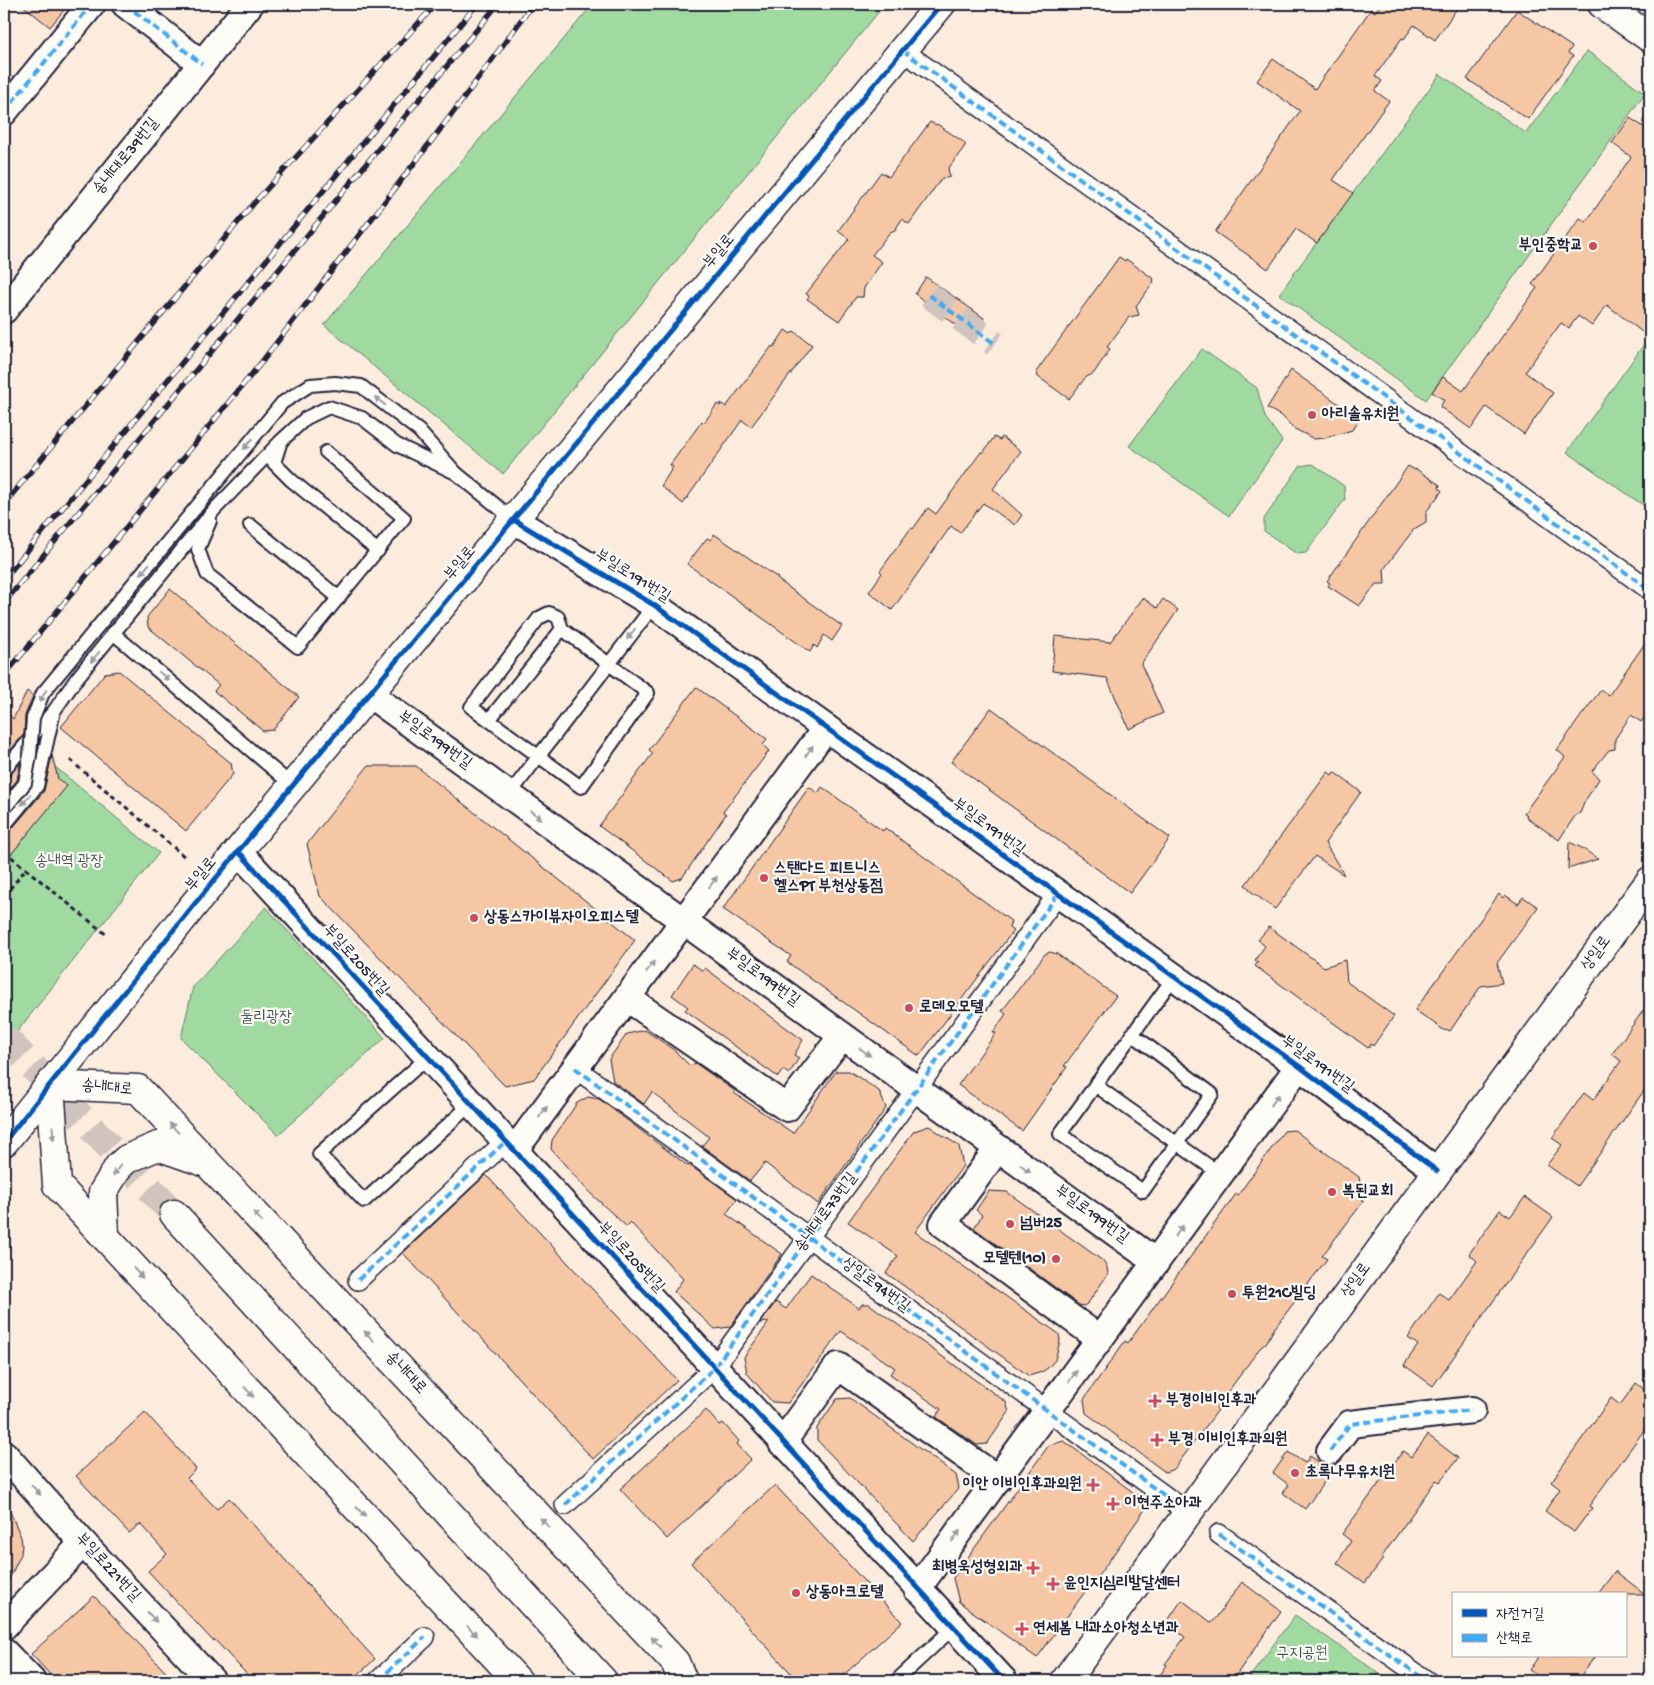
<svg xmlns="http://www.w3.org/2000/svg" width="1654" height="1685" font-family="'Gochi Hand','Poor Story',sans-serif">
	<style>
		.green { fill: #a0daa0; stroke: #617e6e }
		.building { fill: #f5c7a5; stroke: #22223b }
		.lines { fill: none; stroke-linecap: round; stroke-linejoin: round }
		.minor-tunnel { stroke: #d0c4bd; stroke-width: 26; stroke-dasharray: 26 13; stroke-linecap: butt }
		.tertiary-tunnel { stroke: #d0c4bd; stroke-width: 28; stroke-dasharray: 28 14; stroke-linecap: butt }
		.service-casing { stroke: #22223b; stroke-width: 16 }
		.pedestrian-casing { stroke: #22223b; stroke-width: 22 }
		.minor-casing { stroke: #22223b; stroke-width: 30 }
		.tertiary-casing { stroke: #22223b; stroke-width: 31 }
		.path { stroke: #22223b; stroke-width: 3; stroke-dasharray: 5 4; stroke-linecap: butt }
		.service { stroke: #fdfcf7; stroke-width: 12 }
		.pedestrian { stroke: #fdfcf7; stroke-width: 19 }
		.minor { stroke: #fdfcf7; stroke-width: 26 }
		.tertiary { stroke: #fdfcf7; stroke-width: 28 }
		.rail-casing { stroke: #22223b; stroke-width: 5.5 }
		.rail { stroke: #fdfcf7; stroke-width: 4; stroke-dasharray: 11; stroke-linecap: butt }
		.service-bridge-casing { stroke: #22223b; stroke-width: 16; stroke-linecap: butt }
		.service-bridge { stroke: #fdfcf7; stroke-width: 12 }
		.quiet { stroke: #3fa9f5; stroke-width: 4; stroke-dasharray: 8 4; stroke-linecap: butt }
		.cycleway-casing { stroke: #fdfcf7; stroke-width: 8 }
		.cycleway { stroke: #0057b8; stroke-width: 5 }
		.oneway { fill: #9a9aa2 }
		.poi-dot { fill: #d1495b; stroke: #fdfcf7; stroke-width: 2 }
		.labels { text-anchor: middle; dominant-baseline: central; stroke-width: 4.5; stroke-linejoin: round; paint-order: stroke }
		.street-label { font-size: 16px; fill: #22223b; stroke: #fdfcf7 }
		.poi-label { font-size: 16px; font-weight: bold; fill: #22223b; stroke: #fdfcf7; text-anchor: start }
		.park-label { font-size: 16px; fill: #485959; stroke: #fdfcf7 }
	</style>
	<rect width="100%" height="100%" fill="#fbecde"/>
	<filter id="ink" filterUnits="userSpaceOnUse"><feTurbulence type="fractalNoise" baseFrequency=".02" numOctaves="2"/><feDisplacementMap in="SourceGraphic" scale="10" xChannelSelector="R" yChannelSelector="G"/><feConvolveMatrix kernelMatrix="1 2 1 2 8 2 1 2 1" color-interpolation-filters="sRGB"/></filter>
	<g filter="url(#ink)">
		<!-- green -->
		<g class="green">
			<path d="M593 4H885L503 474 324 325Z"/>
			<path d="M1587 51 1645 93 1426 400 1279 294 1440 74 1526 133Z"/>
			<path d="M1650 336V510L1567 452Z"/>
			<path d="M1202 349 1257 388 1265 417 1282 441 1229 516 1129 446Z"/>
			<path d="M1313 464 1344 486 1345 499 1306 553 1297 554 1264 531V519L1300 466Z"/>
			<path d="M42 756 159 853 4 1048V801Z"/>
			<path d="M266 907 385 1038 278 1135 181 1038 193 987Z"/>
			<path d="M1295 1615 1390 1681H1247Z"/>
		</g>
		<!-- building -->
		<g class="building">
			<path d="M21 4H69L50 27Z"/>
			<path d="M1381 4H1460L1435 40 1414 25 1404 39 1402 38 1375 76 1382 81 1375 91 1389 101 1333 180 1353 193 1317 243 1296 229 1268 269 1215 232 1300 111 1257 81 1273 59 1315 89 1371 9 1375 12Z"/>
			<path d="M1517 10 1572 47 1568 53 1573 56 1528 119 1467 79Z"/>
			<path d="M1630 118 1650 131V338L1607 305 1592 326 1578 316 1569 328 1561 323 1525 372 1553 393 1524 434 1486 407 1471 429 1440 407 1444 400 1432 392 1443 377 1463 391 1537 288 1532 284 1580 218 1586 222 1631 157 1612 143Z"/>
			<path d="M930 122 936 125 937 124 965 143V146L948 169 950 177 941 179 909 224 902 219 895 230 890 232 872 255 882 262 864 288 863 297H856L839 321 807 299 809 296 806 294 849 239 838 231 856 206 881 172 889 177Z"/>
			<path d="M1119 257 1125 261 1126 259 1154 279 1153 281 1154 282 1136 306 1139 315 1129 317 1107 347 1110 349 1094 373 1085 378 1069 399 1037 376 1038 374 1036 372Z"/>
			<path d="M926 277 984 318 971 336 915 294Z"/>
			<path d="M785 330 791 334 794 331 812 345 751 427 742 420 683 504 661 486 673 467 670 465 702 421 704 423 717 404 720 406 721 403 726 407 772 346 774 347Z"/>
			<path d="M1291 370 1360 419 1352 430 1325 438 1314 439 1293 428 1283 417 1267 408Z"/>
			<path d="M994 437 1000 440 1002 437 1021 451 993 489 1022 515 1015 525 983 503 960 533 951 526 892 610 869 592 882 573 880 571 911 528 913 529 928 508 936 514 981 452 983 453Z"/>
			<path d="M1408 466 1415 470 1416 469 1440 485 1439 488 1442 491 1426 512V522L1414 529 1384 569 1385 584H1376L1359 606 1328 586 1330 583 1327 581Z"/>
			<path d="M714 534 778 578 777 579 842 626 832 641 824 635 817 648 814 645 810 652 687 564 707 538 711 540Z"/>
			<path d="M170 589 299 697 273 730 263 731 214 691 219 685 148 627 147 617Z"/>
			<path d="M1143 598 1157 608 1163 599 1178 610 1141 664 1163 713 1129 729 1107 678 1052 671 1055 636 1110 642Z"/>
			<path d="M1650 636V710L1641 722 1631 715 1615 739V749L1609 750 1592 771 1599 779 1585 801 1580 813 1575 816 1559 840 1526 817 1527 815 1524 813 1565 757 1557 750 1581 716 1601 690 1609 695Z"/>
			<path d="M119 671 231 763 233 774 186 831 61 727 105 673Z"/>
			<path d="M696 687 767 739 763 745 769 751 723 812 726 814 682 878 673 881 599 826 653 753 649 750Z"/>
			<path d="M27 691 33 696 25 715 24 734 4 758V708L13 719Z"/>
			<path d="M991 708 1170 838 1130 893 951 762Z"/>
			<path d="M52 755 58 779 67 786 4 863V834L10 831 44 791Z"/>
			<path d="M20 763 17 780 4 796V778L10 776Z"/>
			<path d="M368 766H416L635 940 534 1079 505 1086 320 896 307 844Z"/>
			<path d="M1328 772 1332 775 1334 772 1361 792 1325 843 1344 875 1315 856 1275 909 1249 890 1250 889 1245 885Z"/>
			<path d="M809 787 818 793 822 787 883 831 885 828 1011 921 1009 928 1013 931 919 1056 787 962 791 956 723 909Z"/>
			<path d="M1569 842 1582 848 1598 859 1568 869Z"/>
			<path d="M1499 894 1503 898 1505 895 1518 904 1523 897 1538 907 1497 963 1502 983 1481 986 1450 1031 1446 1029 1445 1031 1415 1010Z"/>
			<path d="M1269 927 1324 967 1345 960 1347 982 1394 1016 1373 1046 1371 1044 1368 1048 1255 966 1258 962 1255 960 1265 946 1258 940Z"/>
			<path d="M1050 952 1057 954 1116 996 1064 1066 1067 1067 1022 1131 958 1085 996 1033 993 1032 1006 1014 1002 1011 1045 954Z"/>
			<path d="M693 964 703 971 705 968 803 1040 794 1055 799 1058 789 1074 783 1070 778 1077 685 1010 688 1007 672 995Z"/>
			<path d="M1650 1001V1082L1577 1186 1547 1165 1562 1145 1552 1138 1584 1093 1593 1100 1621 1061 1612 1054Z"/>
			<path d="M645 1030 674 1050 690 1066 695 1063 735 1091 734 1093 793 1133 836 1071H849L879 1091 886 1108 818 1204 765 1163 750 1181 702 1146 709 1137 652 1092 644 1104 613 1081 609 1059 627 1034Z"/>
			<path d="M588 1097 599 1099 688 1166 689 1165 737 1199 726 1214 782 1254 730 1327 715 1329 674 1292 683 1279 630 1222 627 1227 588 1191 551 1149 552 1140 577 1103Z"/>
			<path d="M929 1126 959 1146 963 1166 915 1232 1059 1334 1060 1341 1055 1360 1049 1367 1042 1372 1029 1376 886 1273 898 1256 848 1222 914 1131Z"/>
			<path d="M1294 1130 1359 1177 1363 1202 1322 1256 1327 1259 1274 1329 1266 1343 1260 1348 1216 1408 1218 1410 1174 1469 1165 1472 1086 1413 1084 1399 1125 1341 1128 1343 1236 1194 1238 1195 1284 1131Z"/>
			<path d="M486 1175 677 1380 593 1459 403 1253Z"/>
			<path d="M989 1191 1007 1192 1103 1261 1107 1267 1108 1274 1088 1303 1084 1306 1079 1305 974 1228 982 1215 976 1210Z"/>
			<path d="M1525 1197 1553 1217 1433 1386 1404 1365 1418 1345 1408 1338 1439 1293 1449 1300 1477 1261 1469 1254 1500 1210 1510 1217Z"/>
			<path d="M811 1274 859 1308 862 1304H869L1006 1402 1009 1412 987 1444 977 1445 936 1417 941 1409 890 1374 895 1368 841 1331 788 1403 772 1402 747 1373 744 1357 769 1322 760 1323 776 1302 786 1309Z"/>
			<path d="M1636 1383 1650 1394V1422L1589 1506 1592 1508 1574 1532 1545 1511 1560 1489 1551 1482 1611 1398 1620 1405Z"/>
			<path d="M850 1398 956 1475 959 1488 913 1541 817 1440V1428L837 1399Z"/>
			<path d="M706 1410 719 1425 723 1423 739 1441 737 1444 751 1459 667 1539 620 1489Z"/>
			<path d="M145 1412 196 1469 187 1478 217 1509 229 1498 375 1659 351 1681H253L215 1640 213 1641 148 1571 167 1554 140 1524 129 1533 76 1476Z"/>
			<path d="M1428 1435 1458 1458 1440 1482 1436 1480 1381 1558 1383 1559 1365 1583 1337 1563 1351 1541 1342 1534 1403 1451 1411 1457Z"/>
			<path d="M1064 1441 1149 1504 1096 1579 1095 1578 1037 1658 959 1602 953 1578 1049 1445Z"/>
			<path d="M1288 1452 1305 1463 1310 1456 1332 1471 1305 1509 1283 1493 1289 1485 1273 1473Z"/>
			<path d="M775 1485 902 1622 837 1681H798L691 1563Z"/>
			<path d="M4 1498 21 1537 22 1545 21 1554 4 1590Z"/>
			<path d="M1615 1571 1645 1594H1598Z"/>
			<path d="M1242 1582 1281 1611 1232 1681H1156L1167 1665 1165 1664 1185 1637 1166 1623 1182 1600 1212 1623Z"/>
			<path d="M94 1596 174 1681H56L31 1654Z"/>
			<path d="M1539 1656H1595L1577 1681H1545L1529 1670Z"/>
		</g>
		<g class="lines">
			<!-- minor-tunnel -->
			<path class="minor-tunnel" d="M929 295 995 344"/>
			<!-- tertiary-tunnel -->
			<path class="tertiary-tunnel" d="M4 1037 174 1214"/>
			<defs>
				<g id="service">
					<path d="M419 431 456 473 514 520"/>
					<path d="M280 444 274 463 291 480 378 551"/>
					<path d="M210 521 198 549 207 574 298 647 404 518 326 452"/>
					<path d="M250 525 339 598"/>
					<path d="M549 613 558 617 562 629 648 693 581 787 471 707 539 618Z"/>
					<path d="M113 633 293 786"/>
					<path d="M489 720 562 629"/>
					<path d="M4 770 52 713"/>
					<path d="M509 795 654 605"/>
					<path d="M4 826 37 786 54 711 77 678 215 509 280 442 306 418 329 407 362 418 397 445 456 473"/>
					<path d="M1132 1034 1212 1094 1143 1191 1060 1134 1174 977"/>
					<path d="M427 1058 319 1154 364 1201 471 1104"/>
					<path d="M1095 1085 1220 1174"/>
					<path d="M896 1681 953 1628"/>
				</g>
				<g id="pedestrian">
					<path d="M902 50 1650 590"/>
					<path d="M575 1068 1176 1504"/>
					<path d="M358 1280 505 1142"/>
					<path d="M565 1505 714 1368 1058 894"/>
					<path d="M1219 1534 1427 1681"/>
					<path d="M378 1681 425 1637"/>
				</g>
				<g id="minor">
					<path d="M125 4 202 64"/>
					<path d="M4 112 92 4"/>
					<path d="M4 310 250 4"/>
					<path d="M514 520 654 605 1299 1066 1437 1171"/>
					<path d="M369 694 1156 1262"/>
					<path d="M238 851 1004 1681"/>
					<path d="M627 998 787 1108 842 1036"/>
					<path d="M998 1148 943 1224 1100 1339"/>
					<path d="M514 1151 826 728"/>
					<path d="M782 1443 838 1366 998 1479"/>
					<path d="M1330 1451 1350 1424 1472 1410"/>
					<path d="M4 1454 83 1543 212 1681"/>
					<path d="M917 1589 1299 1066"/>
					<path d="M4 1626 83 1543"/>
					<path d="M4 1652 32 1681"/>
				</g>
				<g id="tertiary">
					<path d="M1602 4 1650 38"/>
					<path d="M50 1085 138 1089 675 1662 683 1681"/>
					<path d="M50 1085 57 1185 518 1681"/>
					<path d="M4 1142 192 907 941 4"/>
					<path d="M174 1214 603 1681"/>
					<path d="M105 1237 103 1192 119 1166 127 1159 158 1146 204 1162"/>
					<path d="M1065 1681 1650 881"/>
				</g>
			</defs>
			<!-- service casing -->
			<use href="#service" class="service-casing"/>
			<!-- pedestrian casing -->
			<use href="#pedestrian" class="pedestrian-casing"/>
			<!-- minor casing -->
			<use href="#minor" class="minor-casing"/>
			<!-- tertiary casing -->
			<use href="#tertiary" class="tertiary-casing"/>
			<!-- path -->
			<g class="path">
				<path d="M70 760 185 857"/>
				<path d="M4 851 108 936"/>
				<path d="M4 896 26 869"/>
			</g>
			<!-- service -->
			<use href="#service" class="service"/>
			<!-- pedestrian -->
			<use href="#pedestrian" class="pedestrian"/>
			<!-- minor -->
			<use href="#minor" class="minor"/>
			<!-- tertiary -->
			<use href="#tertiary" class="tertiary"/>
			<defs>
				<g id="rail">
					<path d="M4 504 254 203 436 4"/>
					<path d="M4 579 477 4"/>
					<path d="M4 603 498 4"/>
					<path d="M4 676 261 363 452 114 533 4"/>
				</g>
			</defs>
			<!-- rail casing -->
			<use href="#rail" class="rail-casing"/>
			<!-- rail -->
			<use href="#rail" class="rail"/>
			<defs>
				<path id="service-bridge" d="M4 809 25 783 30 755 33 718 43 693 282 403 310 385 335 383 361 386 419 431"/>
			</defs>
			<!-- service-bridge casing -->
			<use href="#service-bridge" class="service-bridge-casing"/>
			<!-- service-bridge -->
			<use href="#service-bridge" class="service-bridge"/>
			<!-- quiet -->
			<g class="quiet">
				<path d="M125 4 202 64"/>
				<path d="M902 50 1650 590"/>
				<path d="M4 112 92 4"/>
				<path d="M929 295 995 344"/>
				<path d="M575 1068 1176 1504"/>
				<path d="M358 1280 505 1142"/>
				<path d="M1330 1451 1350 1424 1472 1410"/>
				<path d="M565 1505 714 1368 1058 894"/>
				<path d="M1219 1534 1427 1681"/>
				<path d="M378 1681 425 1637"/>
			</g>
			<defs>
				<g id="cycleway">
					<path d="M514 520 654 605 1299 1066 1437 1171"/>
					<path d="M238 851 1004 1681"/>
					<path d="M4 1142 192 907 941 4"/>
				</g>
			</defs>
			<!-- cycleway casing -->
			<use href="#cycleway" class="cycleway-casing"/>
			<!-- cycleway -->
			<use href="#cycleway" class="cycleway"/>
		</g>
		<!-- one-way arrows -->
		<defs><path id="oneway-solid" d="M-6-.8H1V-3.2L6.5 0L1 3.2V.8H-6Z" transform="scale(1.25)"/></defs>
		<g class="oneway">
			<use href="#oneway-solid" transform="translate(380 401) rotate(-142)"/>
			<use href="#oneway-solid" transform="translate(248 444) rotate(130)"/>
			<use href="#oneway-solid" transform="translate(145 569) rotate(130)"/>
			<use href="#oneway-solid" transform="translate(631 634) rotate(127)"/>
			<use href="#oneway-solid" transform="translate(95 657) rotate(129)"/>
			<use href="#oneway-solid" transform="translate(164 676) rotate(40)"/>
			<use href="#oneway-solid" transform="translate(43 696) rotate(118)"/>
			<use href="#oneway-solid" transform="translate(809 751) rotate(-54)"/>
			<use href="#oneway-solid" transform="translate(26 800) rotate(130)"/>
			<use href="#oneway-solid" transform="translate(536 815) rotate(36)"/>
			<use href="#oneway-solid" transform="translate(713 882) rotate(-54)"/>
			<use href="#oneway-solid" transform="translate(650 967) rotate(-53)"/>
			<use href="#oneway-solid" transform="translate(865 1052) rotate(36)"/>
			<use href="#oneway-solid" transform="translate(1275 1100) rotate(-54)"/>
			<use href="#oneway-solid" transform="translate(543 1112) rotate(-53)"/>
			<use href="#oneway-solid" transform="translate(174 1128) rotate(-133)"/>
			<use href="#oneway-solid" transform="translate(53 1133) rotate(86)"/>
			<use href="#oneway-solid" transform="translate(1025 1168) rotate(36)"/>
			<use href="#oneway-solid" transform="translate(117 1170) rotate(126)"/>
			<use href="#oneway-solid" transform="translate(258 1217) rotate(-133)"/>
			<use href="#oneway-solid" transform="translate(1179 1231) rotate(-54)"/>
			<use href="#oneway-solid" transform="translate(138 1273) rotate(47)"/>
			<use href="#oneway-solid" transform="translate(369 1336) rotate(-133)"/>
			<use href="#oneway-solid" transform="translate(1073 1376) rotate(-54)"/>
			<use href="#oneway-solid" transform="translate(249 1392) rotate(47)"/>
			<use href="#oneway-solid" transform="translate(36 1490) rotate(48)"/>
			<use href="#oneway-solid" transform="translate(361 1512) rotate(47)"/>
			<use href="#oneway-solid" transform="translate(545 1523) rotate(-133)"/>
			<use href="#oneway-solid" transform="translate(956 1536) rotate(-54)"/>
			<use href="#oneway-solid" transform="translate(152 1617) rotate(47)"/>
			<use href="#oneway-solid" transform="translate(472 1631) rotate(47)"/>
			<use href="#oneway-solid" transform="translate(656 1642) rotate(-133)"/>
		</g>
	</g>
	<!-- markers -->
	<g class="poi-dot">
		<circle cx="1593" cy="246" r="5"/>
		<circle cx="1312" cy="415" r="5"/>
		<circle cx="764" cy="878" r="5"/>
		<circle cx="474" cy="918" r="5"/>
		<circle cx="909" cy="1008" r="5"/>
		<circle cx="1332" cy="1192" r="5"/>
		<circle cx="1010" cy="1224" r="5"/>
		<circle cx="1056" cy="1259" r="5"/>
		<circle cx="1232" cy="1294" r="5"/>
		<path d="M1152.5 1393.5h5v5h5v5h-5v5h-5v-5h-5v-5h5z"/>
		<path d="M1154.5 1432.5h5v5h5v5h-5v5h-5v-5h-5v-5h5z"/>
		<circle cx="1295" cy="1473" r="5"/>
		<path d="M1090.5 1477.5h5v5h5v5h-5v5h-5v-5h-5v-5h5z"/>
		<path d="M1110.5 1496.5h5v5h5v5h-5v5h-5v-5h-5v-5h5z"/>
		<path d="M1030.5 1560.5h5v5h5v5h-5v5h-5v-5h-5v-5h5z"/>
		<path d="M1050.5 1576.5h5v5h5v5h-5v5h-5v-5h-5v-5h5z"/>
		<circle cx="796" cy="1593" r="5"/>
		<path d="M1019.5 1621.5h5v5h5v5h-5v5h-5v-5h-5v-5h5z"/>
	</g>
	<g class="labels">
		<!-- street labels -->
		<g class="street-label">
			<text transform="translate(127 157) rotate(-51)">송내대로39번길</text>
			<text transform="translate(720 252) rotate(-50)">부일로</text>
			<text transform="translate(461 564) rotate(-50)">부일로</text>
			<text transform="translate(632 577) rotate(32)">부일로191번길</text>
			<text transform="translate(434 741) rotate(36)">부일로199번길</text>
			<text transform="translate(988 828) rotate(36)">부일로191번길</text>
			<text transform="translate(202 875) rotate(-50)">부일로</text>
			<text transform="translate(1597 954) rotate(-54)">상일로</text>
			<text transform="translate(355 961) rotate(48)">부일로205번길</text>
			<text transform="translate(762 978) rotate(36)">부일로199번길</text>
			<text transform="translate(1317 1065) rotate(36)">부일로191번길</text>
			<text transform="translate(107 1089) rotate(5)">송내대로</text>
			<text transform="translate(827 1213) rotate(-54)">송내대로73번길</text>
			<text transform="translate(1091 1215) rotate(36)">부일로199번길</text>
			<text transform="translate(630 1258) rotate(47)">부일로205번길</text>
			<text transform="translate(1357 1281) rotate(-54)">상일로</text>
			<text transform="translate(875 1286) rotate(36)">상일로94번길</text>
			<text transform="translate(405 1374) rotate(47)">송내대로</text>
			<text transform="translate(107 1568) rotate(47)">부일로221번길</text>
		</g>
		<!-- poi labels -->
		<g class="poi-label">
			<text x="1583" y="246" text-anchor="end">부인중학교</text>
			<text x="1322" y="415">아리솔유치원</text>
			<text x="774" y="869">스탠다드 피트니스<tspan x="774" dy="18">헬스PT 부천상동점</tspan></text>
			<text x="484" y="918">상동스카이뷰자이오피스텔</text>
			<text x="919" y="1008">로데오모텔</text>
			<text x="1342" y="1192">복된교회</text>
			<text x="1020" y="1224">넘버25</text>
			<text x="1046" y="1259" text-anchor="end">모텔텐(10)</text>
			<text x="1242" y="1294">투원21C빌딩</text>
			<text x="1166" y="1401">부경이비인후과</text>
			<text x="1168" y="1440">부경 이비인후과의원</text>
			<text x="1305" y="1473">초록나무유치원</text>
			<text x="1082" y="1485" text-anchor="end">이안 이비인후과의원</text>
			<text x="1124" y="1504">이현주소아과</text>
			<text x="1022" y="1568" text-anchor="end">최병욱성형외과</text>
			<text x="1064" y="1584">윤인지심리발달센터</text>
			<text x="806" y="1593">상동아크로텔</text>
			<text x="1033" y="1629">연세봄 내과소아청소년과</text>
		</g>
		<!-- park labels -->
		<g class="park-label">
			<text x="69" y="862">송내역 광장</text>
			<text x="266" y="1018">둘리광장</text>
			<text x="1302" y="1654">구지공원</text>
		</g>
	</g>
	<!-- margin -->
	<rect width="1654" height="1685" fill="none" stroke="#fdfcf7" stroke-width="20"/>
	<rect x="10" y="10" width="1634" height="1665" fill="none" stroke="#22223b" stroke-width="2" filter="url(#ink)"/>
	<!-- legend -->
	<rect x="1452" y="1592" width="175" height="65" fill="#fdfcf7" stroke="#a5a5ac"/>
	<rect x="1462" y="1609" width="25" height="8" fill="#0057b8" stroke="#a5a5ac"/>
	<text x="1496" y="1618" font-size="15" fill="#22223b">자전거길</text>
	<rect x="1462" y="1634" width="25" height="8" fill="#3fa9f5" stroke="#a5a5ac"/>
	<text x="1496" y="1642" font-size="15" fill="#22223b">산책로</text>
</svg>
